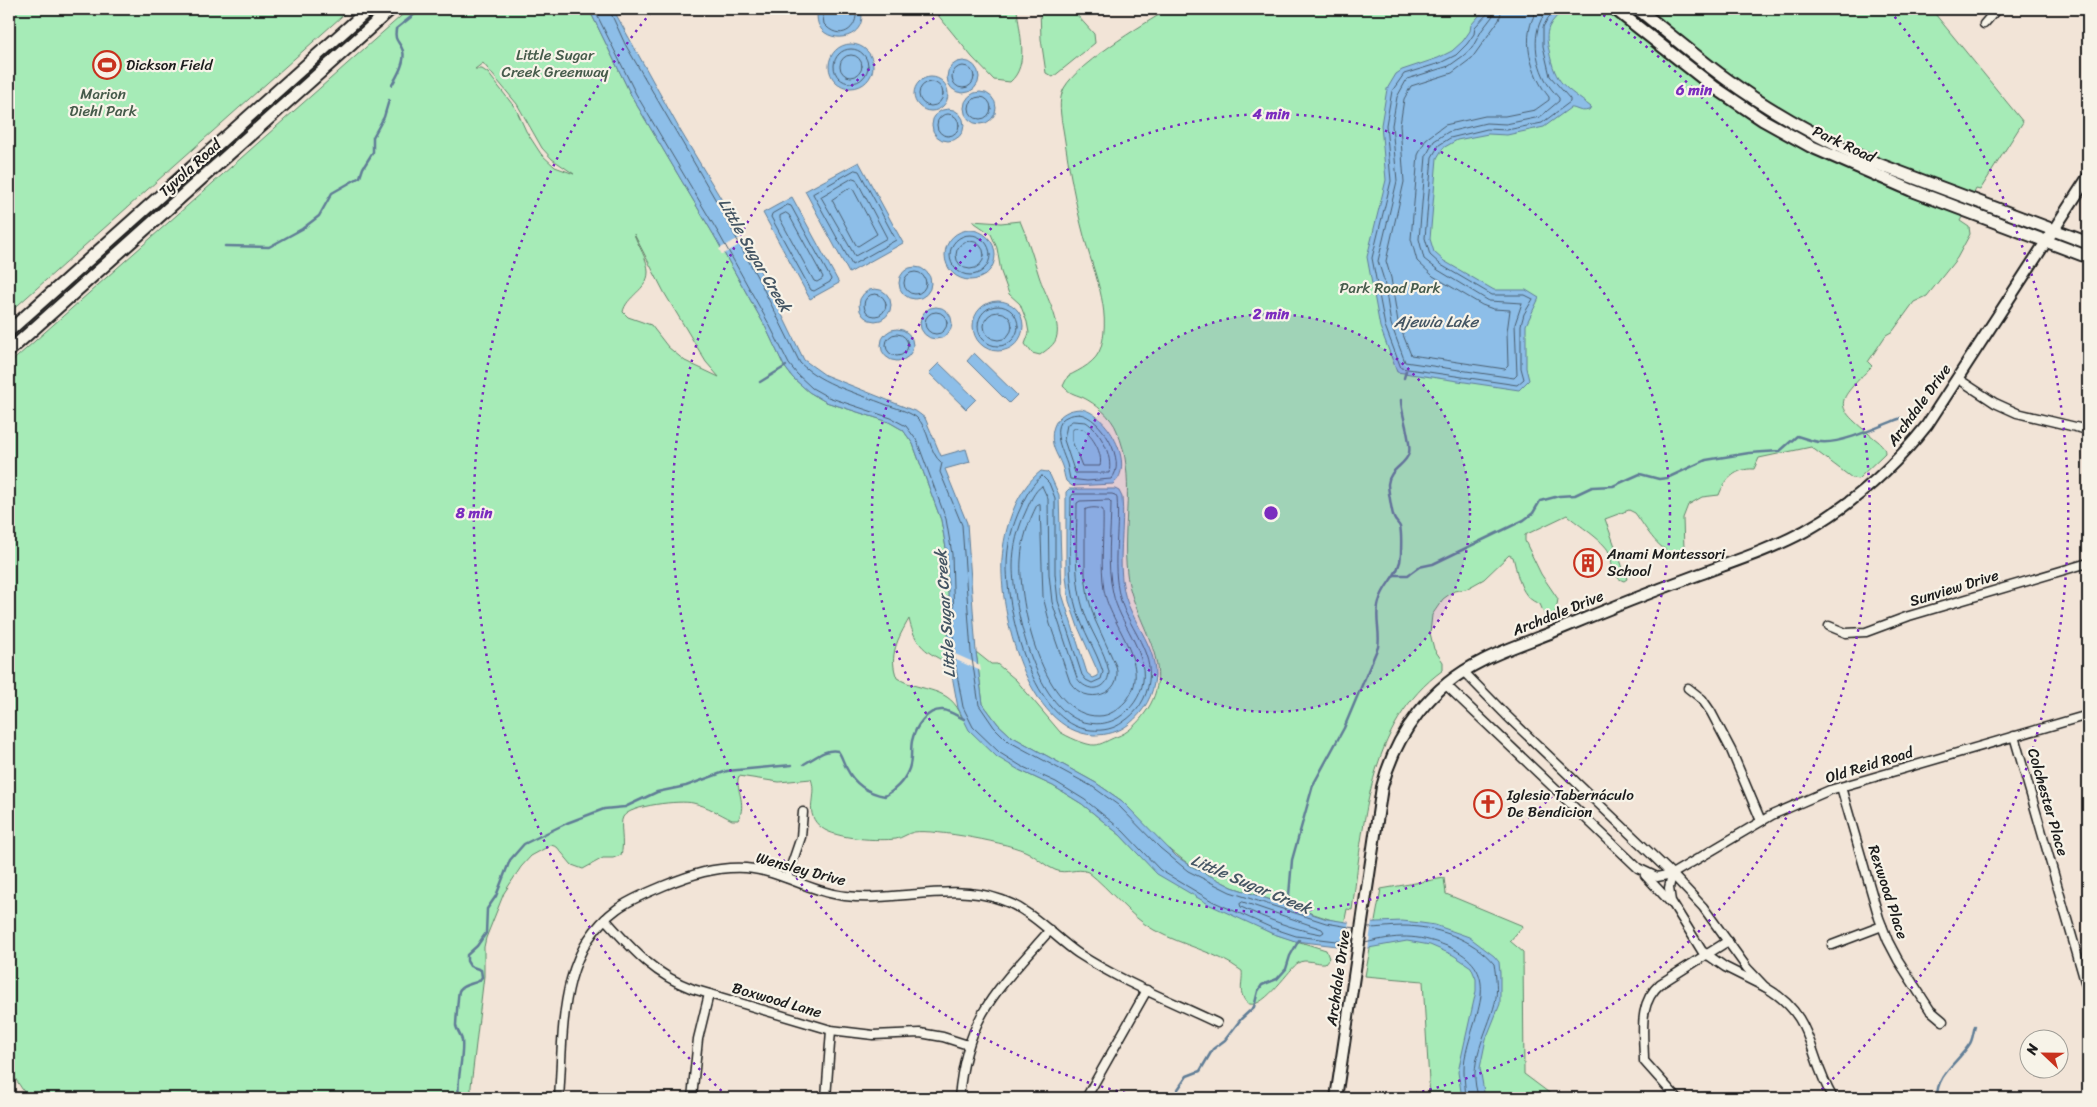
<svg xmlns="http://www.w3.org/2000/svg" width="2097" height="1107" font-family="Sriracha,sans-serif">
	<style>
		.green { fill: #a6ebb7; stroke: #61846a; fill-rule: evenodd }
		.water { fill: #8dbee8; stroke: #607d96 }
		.pier { fill: #f2e4d7 }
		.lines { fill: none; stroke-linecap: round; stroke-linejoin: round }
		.shore { stroke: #495d6e; stroke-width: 1 }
		.stream { stroke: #607d96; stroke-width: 2.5 }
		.minor-casing { stroke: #1c1c1c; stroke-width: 11 }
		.tertiary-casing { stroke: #1c1c1c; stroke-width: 14 }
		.secondary-casing { stroke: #1c1c1c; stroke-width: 15 }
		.minor { stroke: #f7f3e8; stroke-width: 8 }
		.tertiary { stroke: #f7f3e8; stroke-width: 10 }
		.secondary { stroke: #f7f3e8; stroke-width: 11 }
		.ring { fill: none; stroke: #7b2cbf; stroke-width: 2.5; stroke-dasharray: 2.5 5 }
		.labels { text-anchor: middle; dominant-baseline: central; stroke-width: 4.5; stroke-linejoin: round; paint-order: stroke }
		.park-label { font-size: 15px; fill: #455a4a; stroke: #f7f3e8 }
		.poi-label { font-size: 15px; fill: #1c1c1c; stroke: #f7f3e8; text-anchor: start }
		.street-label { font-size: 15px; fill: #1c1c1c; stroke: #f7f3e8 }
		.water-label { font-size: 16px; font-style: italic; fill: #445563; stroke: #f7f3e8 }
		.centre { fill: #7b2cbf; stroke: #f7f3e8; stroke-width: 2.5 }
		.ring-label { font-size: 15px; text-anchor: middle; font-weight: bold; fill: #7b2cbf; stroke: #f7f3e8; stroke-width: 4.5; stroke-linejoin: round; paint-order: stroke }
	</style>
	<rect width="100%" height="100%" fill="#f2e4d7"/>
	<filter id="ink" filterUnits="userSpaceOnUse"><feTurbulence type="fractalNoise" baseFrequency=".02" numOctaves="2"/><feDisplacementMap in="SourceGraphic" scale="10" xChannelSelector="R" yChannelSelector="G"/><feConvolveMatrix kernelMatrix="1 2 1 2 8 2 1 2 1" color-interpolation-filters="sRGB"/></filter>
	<g filter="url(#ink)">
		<!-- green -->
		<g class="green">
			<path d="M9 9H350L9 313Z"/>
			<path d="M409 9H589L632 97 715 237 765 326 784 366 793 378 809 392 826 402 889 422 903 430 913 444 941 520 947 554 949 621 948 643 950 664C927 653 915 646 909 619 898 638 888 656 897 678 922 693 951 685 962 718L1019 770 1053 786 1082 804 1120 835 1158 874 1271 933 1326 950 1329 958 1325 963C1317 964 1305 958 1298 963 1290 967 1252 1028 1242 994 1240 988 1243 978 1242 971 1215 951 1183 946 1154 930 1129 916 1111 890 1088 872 1077 867 1066 875 1055 870 1045 866 1038 858 1029 853 1011 843 935 829 914 832 908 833 902 838 896 839 879 841 836 839 822 828 802 813 818 796 811 779L779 782 739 776C734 787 748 803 738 820H732C720 814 707 806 693 803 681 800 630 805 623 817 619 824 625 843 621 855L613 858H603L583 869 572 865 557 847 551 845 531 856 521 867 504 893 486 938 484 947V976L471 1086V1098H28L9 1069V364ZM483 63 517 104 542 148 552 159 574 174 555 167 541 154 526 131 516 109 488 73 482 69H475ZM634 234 665 294 706 362 719 377 685 361 668 347 651 325 628 317 623 312C626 296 648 290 648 272 648 259 638 246 634 234Z"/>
			<path d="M933 9H1017C1019 32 1030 65 1010 82L994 80 972 57Z"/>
			<path d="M1040 9H1079L1076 14 1094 34 1095 43 1053 77 1046 73 1041 39Z"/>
			<path d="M1169 9H1931L2023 122 1980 190 1976 189 1960 221 1969 227 1970 234 1957 258 1927 296 1914 302 1893 331 1886 335 1868 362 1872 366C1835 404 1832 404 1874 438 1879 442 1885 446 1885 453L1858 479 1852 478 1811 447 1759 458 1754 469C1736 468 1725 479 1719 495L1702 497 1688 505 1683 518 1684 550 1681 555C1659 554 1647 529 1635 513L1629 510 1605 519 1627 579 1624 581C1609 576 1614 564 1609 552 1603 540 1578 525 1567 515L1525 535V541L1541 574 1558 599 1556 611 1551 617 1545 616 1540 604C1520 598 1518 575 1513 557L1509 555 1484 579 1466 589 1454 591 1443 599 1432 615 1430 633 1434 649 1443 662V670C1367 725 1364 825 1352 910L1347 909 1344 924 1232 887 1191 866 1163 844 1122 801 1096 783 1011 736 998 724 983 704 976 652 991 664H997L1016 680 1060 732C1066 736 1087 746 1095 745 1101 745 1110 739 1116 737 1128 733 1138 723 1145 713 1180 665 1132 622 1127 573 1121 525 1137 477 1117 431 1112 417 1095 403 1082 397 1074 394 1069 393 1063 386L1068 376C1080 370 1097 362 1101 347 1112 310 1093 271 1084 236 1075 202 1069 169 1064 135 1062 122 1058 106 1062 93 1069 68 1145 23 1169 9Z"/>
			<path d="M972 221 1001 223 1020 221C1028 239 1033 257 1039 276 1044 292 1060 319 1057 335 1056 345 1046 350 1040 355L1032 353 1025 344 1029 333 1027 322 1020 304 1009 294 1001 272 997 248 991 234Z"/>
			<path d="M1444 878 1446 894 1523 926 1510 941 1523 952 1524 1074 1556 1098H1430L1423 981 1365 976 1381 889Z"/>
		</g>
		<!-- water -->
		<g class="water">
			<path d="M589 9H613L680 130 723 202 767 284 804 360 825 375 917 412 925 418 941 456 966 449 970 462 945 469 967 523 976 652 983 704 998 724 1011 736 1096 783 1122 801 1176 856 1191 866 1232 887 1327 919 1353 923 1402 921 1421 923 1435 925 1469 937 1494 956 1499 962 1500 973V1004L1486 1039 1480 1068 1485 1098H1462L1458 1072 1476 991V979L1471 967 1453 955 1430 945 1407 941 1363 949 1295 941 1271 933 1210 905 1157 874 1120 835 1082 804 1053 786 1019 770 997 757 969 730 958 708 951 670 948 643 949 621 947 554 941 520 913 444 903 430 889 422 826 402 809 392 793 378 784 366 765 326 715 237 632 97Z"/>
			<path d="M818 9H861C870 46 809 47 818 9Z"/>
			<path d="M1485 9H1563C1559 15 1552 20 1549 27 1546 34 1547 43 1549 50 1555 85 1566 87 1591 107L1589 110C1579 113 1576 107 1570 108L1544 127 1507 135 1488 134 1457 140 1443 148 1437 158 1430 239 1434 252 1444 261 1494 290H1526L1539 298 1526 325V368L1529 380 1519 390 1397 372 1380 327 1367 257 1386 180 1381 125 1387 89 1396 74 1402 70 1438 58 1452 51 1463 41 1470 31 1471 25Z"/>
			<circle cx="851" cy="66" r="22"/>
			<circle cx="963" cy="77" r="16"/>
			<circle cx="931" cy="94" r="17"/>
			<circle cx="980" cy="108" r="16"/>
			<circle cx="948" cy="125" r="16"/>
			<path d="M859 162 903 243 849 273 805 191Z"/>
			<path d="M792 197 839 283 810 299 763 213Z"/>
			<circle cx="970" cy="255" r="25"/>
			<circle cx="915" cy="283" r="16"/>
			<circle cx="875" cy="305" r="16"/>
			<circle cx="998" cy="326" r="25"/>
			<circle cx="936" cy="323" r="16"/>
			<circle cx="897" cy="345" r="16"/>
			<path d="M974 353 1017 395 1009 403 967 361Z"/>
			<path d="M939 363 976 399 966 409 929 373Z"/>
			<path d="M1080 409C1106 411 1137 466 1113 484L1072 486 1066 481C1064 476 1064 471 1062 466 1060 460 1056 454 1054 448 1048 428 1058 410 1080 409Z"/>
			<path d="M1041 471 1047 472 1050 475 1059 495 1062 594 1087 673 1093 678 1098 676V672L1078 627 1069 601 1066 576V492L1069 489H1115L1119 491 1122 497C1125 528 1117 561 1124 591 1130 620 1156 645 1155 675 1154 695 1144 712 1129 724 1119 732 1107 735 1094 735 1027 732 999 612 1002 559 1004 529 1016 490 1041 471Z"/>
		</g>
		<!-- pier -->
		<g class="pier">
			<path d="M743 236 746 241 722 255 719 249Z"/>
			<path d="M946 650 980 665 981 671 947 656Z"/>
			<path d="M1349 920 1372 921 1368 950H1345Z"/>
		</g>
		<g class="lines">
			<!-- shore -->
			<g class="shore">
				<path d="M594 9 636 94 719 234 769 324 789 364 797 374 812 388 828 397 891 418 906 426 917 441 946 519 952 554 954 621 953 643 956 669 963 707 973 727 1000 753 1021 766 1056 782 1085 800 1123 831 1160 870 1212 901 1272 928 1296 936 1353 943"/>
				<path d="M609 9 625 44 718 204 762 286 800 363C823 385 857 393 887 405 896 408 907 411 916 417 930 428 928 453 942 463L940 472 962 525 971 652 979 705 994 727 1008 741 1093 787 1118 805 1160 848 1188 871 1230 892 1326 923 1355 928"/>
				<path d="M822 9 824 24C839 42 859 30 856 9"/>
				<path d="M1488 9V13L1475 27 1474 34 1467 44 1456 55 1440 63 1404 74 1392 91 1386 125 1391 181 1372 258 1385 326 1401 368 1517 385 1524 379 1521 368V325L1524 314 1533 299 1525 295H1492L1441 265 1430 255 1425 238 1432 157 1439 145 1450 138 1487 129 1507 130 1542 123 1570 102V99L1550 76 1543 46V27L1548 18 1557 9"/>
				<path d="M1495 9 1492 17 1482 30 1472 48 1463 56 1449 66 1407 79 1397 97 1392 125 1397 181 1378 261 1384 280 1391 324 1405 362 1514 378 1517 375 1515 324 1522 303 1489 301 1438 270 1424 259 1419 239 1426 156 1434 141 1448 132 1486 123 1506 124 1540 117 1559 101V98C1554 92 1548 86 1545 79 1534 58 1531 26 1549 9"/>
				<path d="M1502 9 1499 20 1472 58 1452 73 1411 86 1404 99 1400 125 1404 182 1386 261 1391 278 1398 322 1411 355 1505 369 1508 366 1507 332 1510 310 1493 309 1482 305 1433 276 1417 261 1411 239 1418 155 1426 139 1445 125 1485 116H1505L1535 110 1549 100V97C1531 75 1519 35 1538 9"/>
				<circle cx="851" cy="66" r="17"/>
				<circle cx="851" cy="66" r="11"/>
				<circle cx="963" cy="77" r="11"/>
				<circle cx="931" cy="94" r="12"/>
				<circle cx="980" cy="108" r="11"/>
				<circle cx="948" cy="125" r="11"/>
				<path d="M855 170 859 171 896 240 852 265 813 194Z"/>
				<path d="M853 178 856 179 887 238 855 256 821 197Z"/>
				<path d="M850 188 853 189 877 234 858 246 856 245 832 200Z"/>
				<path d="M788 205 791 206 831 279 830 282 814 291 811 290 771 217 772 214Z"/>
				<path d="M786 213 789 215 823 277 822 279 817 282 814 281 780 219V216Z"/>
				<circle cx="970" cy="255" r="20"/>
				<circle cx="970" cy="255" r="14"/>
				<circle cx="915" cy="283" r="11"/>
				<circle cx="875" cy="305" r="11"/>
				<circle cx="998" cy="326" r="20"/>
				<circle cx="936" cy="323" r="11"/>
				<circle cx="998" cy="326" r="14"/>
				<circle cx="897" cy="345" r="11"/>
				<path d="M1079 414C1101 416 1128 463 1111 479L1087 481 1070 479C1069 474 1068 469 1067 464 1060 445 1045 416 1079 414Z"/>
				<path d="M1073 421 1086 422C1101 432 1113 456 1109 473H1075L1064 440 1067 425Z"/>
				<path d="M1075 428 1083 429C1093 437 1103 453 1100 466H1082L1072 441V431Z"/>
				<path d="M1042 476 1049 483 1055 498V574L1058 601 1082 675 1086 680 1092 683 1101 679 1103 672C1096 650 1083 631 1076 608 1066 573 1071 533 1071 497L1073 494H1112L1115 495 1117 498C1120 533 1110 570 1122 604 1131 629 1153 653 1149 681 1147 698 1137 713 1123 722 1114 729 1103 731 1091 730 1033 725 1007 613 1007 566 1007 545 1012 526 1021 507 1026 495 1032 484 1042 476Z"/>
				<path d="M1042 486 1048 499 1049 574 1052 602 1077 678C1086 693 1108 692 1109 672 1105 650 1089 630 1083 608 1073 575 1077 537 1077 503L1080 501 1109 500 1111 502C1111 532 1106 564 1113 593 1119 623 1147 650 1143 681 1141 696 1131 710 1118 718 1109 723 1100 725 1089 723 1037 716 1013 609 1013 566 1013 546 1018 528 1026 511 1030 502 1034 491 1042 486Z"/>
				<path d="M1040 504 1043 597 1050 624 1070 682C1085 707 1124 695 1116 666L1095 620 1088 597 1085 575V510C1088 507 1100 507 1103 510 1104 536 1100 564 1104 590 1110 626 1155 667 1125 702 1118 709 1110 716 1099 716 1043 718 1018 602 1021 560 1022 540 1028 523 1037 505Z"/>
				<path d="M1243 902 1322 929 1324 932 1321 934C1292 929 1267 919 1241 907L1240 904Z"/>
				<path d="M1367 928C1379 928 1391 926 1403 926 1434 926 1473 938 1494 964 1496 976 1498 991 1495 1003 1487 1034 1466 1065 1479 1098"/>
				<path d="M1365 943C1397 935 1416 934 1447 946 1503 970 1476 1009 1466 1053 1462 1069 1465 1082 1466 1098"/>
			</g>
			<!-- stream -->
			<g class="stream">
				<path d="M392 85C397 76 406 61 403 51 399 40 394 42 396 29L421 9"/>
				<path d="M225 246 269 247 302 229 319 216 332 193 360 177 363 168 373 152V137L384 117 389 100"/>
				<path d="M1404 378 1406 371"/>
				<path d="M760 382 786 366"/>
				<path d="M1395 575H1408L1419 567 1433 564 1524 520 1533 513 1540 501 1559 496 1575 495 1592 487 1613 486 1640 474 1659 479 1667 478 1706 460 1749 453 1780 451 1797 436C1805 438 1813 442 1821 442 1842 444 1880 426 1901 418"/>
				<path d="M804 764C815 758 825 748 838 751 842 756 843 763 847 769 855 785 868 793 885 796 894 791 904 781 908 771 913 761 910 751 912 741 915 727 927 709 943 710 950 711 957 716 964 719"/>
				<path d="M1288 907 1292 860 1313 785 1344 728 1378 647C1381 632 1374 617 1379 602 1383 584 1401 574 1401 554 1401 546 1402 535 1400 527 1399 524 1395 521 1394 518 1392 514 1388 488 1388 484 1389 469 1406 465 1409 453 1412 441 1401 414 1401 400"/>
				<path d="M459 1098C456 1079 464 1059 462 1040 461 1035 457 1031 456 1026 456 1024 458 994 459 991 461 985 473 984 479 981L482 977 481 970 470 966 467 961V955L477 946 486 933 487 909 496 896 510 860 524 844 567 823 604 809 625 807 657 792 686 786 727 771 792 765"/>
				<path d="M1172 1098 1187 1076 1200 1071 1213 1049 1225 1040 1241 1019 1254 1007 1258 991 1262 985 1277 979 1286 969 1290 956 1299 940"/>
				<path d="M1937 1098C1936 1075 1957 1063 1969 1045 1973 1040 1973 1032 1975 1026"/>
			</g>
			<defs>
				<g id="minor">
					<path d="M1984 24 1997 9"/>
					<path d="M1957 378 1995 403 2017 413 2088 430"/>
					<path d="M1829 626 1846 633 1866 632 1909 616 2088 563"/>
					<path d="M1446 685 1638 868 1657 877 1672 874 1507 716 1464 672"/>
					<path d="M1688 688 1702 699 1711 712 1731 750 1761 821"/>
					<path d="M2014 736 2088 992"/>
					<path d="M1841 787 1879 918 1888 941 1898 960 1930 1010 1943 1021"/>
					<path d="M1672 874 1772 815 1830 790 2088 715"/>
					<path d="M1672 874 1703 907 1747 968 1765 987 1725 967 1702 951 1671 901 1669 888Z"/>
					<path d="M1645 875 1671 903"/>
					<path d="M787 878 801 837 803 812"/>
					<path d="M605 919C632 949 653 974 693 989L831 1030 873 1035 920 1033 943 1037 968 1045"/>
					<path d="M1832 945 1882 926"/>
					<path d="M1765 987C1816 1016 1807 1055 1833 1098"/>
					<path d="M559 1098C564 1032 557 953 617 909 631 899 647 893 663 886 690 875 716 866 746 868 781 871 810 892 845 896 896 902 952 882 1002 900 1033 911 1053 936 1079 954 1122 982 1171 1001 1217 1023"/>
					<path d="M692 1098 698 1039 709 994"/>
					<path d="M826 1098 831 1030"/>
					<path d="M959 1098C966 1015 998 989 1050 930"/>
					<path d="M1086 1098 1147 990"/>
					<path d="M1677 1098 1644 1061C1644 1034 1637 1004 1660 984L1728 941"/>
				</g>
				<path id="tertiary" d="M1336 1098 1382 787C1396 733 1431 686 1482 661 1505 649 1531 641 1555 631 1603 611 1651 592 1700 574 1735 561 1772 549 1805 531 1853 504 1893 468 1927 425L2088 177"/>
				<g id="secondary">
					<path d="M1615 9 1714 87 1763 120 1810 146 1911 190 2088 257"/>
					<path d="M1638 9C1667 32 1695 56 1725 78 1768 110 1818 137 1867 160L2088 243"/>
					<path d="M9 331 369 9"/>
					<path d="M9 351 391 9"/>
				</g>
			</defs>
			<!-- minor casing -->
			<use href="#minor" class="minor-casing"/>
			<!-- tertiary casing -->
			<use href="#tertiary" class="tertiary-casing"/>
			<!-- secondary casing -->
			<use href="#secondary" class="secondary-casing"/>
			<!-- minor -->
			<use href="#minor" class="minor"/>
			<!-- tertiary -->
			<use href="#tertiary" class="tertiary"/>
			<!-- secondary -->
			<use href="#secondary" class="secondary"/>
		</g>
	</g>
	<!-- distance rings -->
	<circle cx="1271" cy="513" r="199" fill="#7b2cbf" fill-opacity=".12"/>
	<g class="ring">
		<circle cx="1271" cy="513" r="199"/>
		<circle cx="1271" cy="513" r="399"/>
		<path d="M1147 1098A598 598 0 0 1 945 11M1597 11A598 598 0 0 1 1395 1098"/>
		<path d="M727 1096A797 797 0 0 1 652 11M1890 11A797 797 0 0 1 1815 1096"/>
	</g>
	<!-- icons -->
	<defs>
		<symbol id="stadium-ring" viewBox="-11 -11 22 22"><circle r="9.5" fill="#f7f3e8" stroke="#c8321e" stroke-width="1.5"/><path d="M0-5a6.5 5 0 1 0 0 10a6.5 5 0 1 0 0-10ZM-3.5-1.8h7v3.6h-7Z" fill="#c8321e"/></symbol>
		<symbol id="building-ring" viewBox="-11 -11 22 22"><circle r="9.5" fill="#f7f3e8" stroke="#c8321e" stroke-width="1.5"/><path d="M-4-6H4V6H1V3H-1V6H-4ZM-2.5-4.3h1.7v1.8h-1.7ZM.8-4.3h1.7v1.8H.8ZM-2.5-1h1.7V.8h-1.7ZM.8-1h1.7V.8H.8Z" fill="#c8321e"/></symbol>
		<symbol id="church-ring" viewBox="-11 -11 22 22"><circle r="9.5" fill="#f7f3e8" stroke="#c8321e" stroke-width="1.5"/><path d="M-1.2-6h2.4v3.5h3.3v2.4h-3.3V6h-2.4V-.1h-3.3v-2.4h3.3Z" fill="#c8321e"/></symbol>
	</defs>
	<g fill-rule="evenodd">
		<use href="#stadium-ring" x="91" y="49" width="32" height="32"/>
		<use href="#building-ring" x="1572" y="547" width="32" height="32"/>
		<use href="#church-ring" x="1472" y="788" width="32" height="32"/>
	</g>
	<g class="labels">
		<!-- park labels -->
		<g class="park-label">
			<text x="555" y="55">Little Sugar<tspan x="555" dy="17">Creek Greenway</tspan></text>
			<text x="103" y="94">Marion<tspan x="103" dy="17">Diehl Park</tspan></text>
			<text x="1390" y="288">Park Road Park</text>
		</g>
		<!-- poi labels -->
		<g class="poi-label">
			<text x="126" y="65">Dickson Field</text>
			<text x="1607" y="554">Anami Montessori<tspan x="1607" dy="17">School</tspan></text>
			<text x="1507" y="795">Iglesia Tabernáculo<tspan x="1507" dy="17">De Bendicion</tspan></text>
		</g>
		<!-- street labels -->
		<g class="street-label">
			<text transform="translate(1844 144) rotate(25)">Park Road</text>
			<text transform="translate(190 168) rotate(-42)">Tyvola Road</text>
			<text transform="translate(1919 405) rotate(-54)">Archdale Drive</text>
			<text transform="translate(1954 588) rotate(-17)">Sunview Drive</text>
			<text transform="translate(1558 613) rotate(-22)">Archdale Drive</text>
			<text transform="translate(1869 765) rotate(-17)">Old Reid Road</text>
			<text transform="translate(2048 802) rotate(74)">Colchester Place</text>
			<text transform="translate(801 869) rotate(15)">Wensley Drive</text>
			<text transform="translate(1888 892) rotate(72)">Rexwood Place</text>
			<text transform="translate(1338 978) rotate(-82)">Archdale Drive</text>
			<text transform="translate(777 1000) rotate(16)">Boxwood Lane</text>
		</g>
		<!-- water labels -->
		<g class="water-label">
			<text transform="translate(755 255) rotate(60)">Little Sugar Creek</text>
			<text x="1436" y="321">Ajewia Lake</text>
			<text transform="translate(945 614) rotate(-94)">Little Sugar Creek</text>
			<text transform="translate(1251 884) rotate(23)">Little Sugar Creek</text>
		</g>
	</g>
	<circle cx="1271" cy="513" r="8" class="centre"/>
	<g class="ring-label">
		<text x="1694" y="95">6 min</text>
		<text x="1271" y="119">4 min</text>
		<text x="1271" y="319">2 min</text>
		<text x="474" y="518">8 min</text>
	</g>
	<!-- margin -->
	<rect width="2097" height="1107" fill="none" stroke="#f7f3e8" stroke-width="30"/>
	<rect x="15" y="15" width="2067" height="1077" fill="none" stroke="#1c1c1c" stroke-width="2" filter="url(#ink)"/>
	<!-- north arrow -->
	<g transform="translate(2044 1054) rotate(292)"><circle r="24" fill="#f7f3e8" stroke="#9f9d96"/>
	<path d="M0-4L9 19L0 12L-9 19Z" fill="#c8321e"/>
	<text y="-8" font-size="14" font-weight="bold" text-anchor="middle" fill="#1c1c1c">N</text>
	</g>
</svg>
